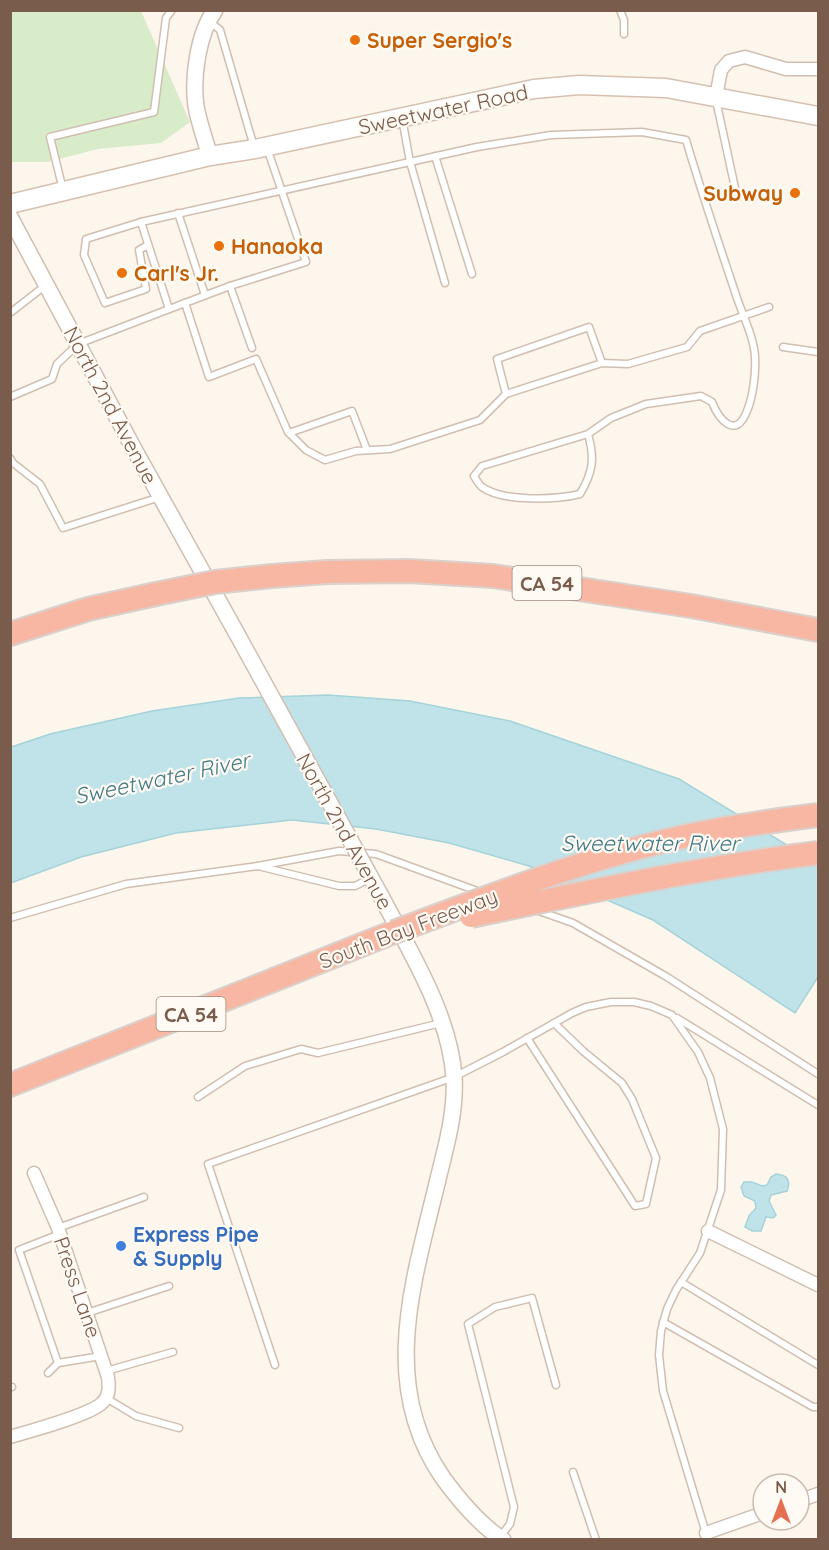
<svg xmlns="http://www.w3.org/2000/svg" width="829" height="1550" font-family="Quicksand,sans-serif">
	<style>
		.green { fill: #d8ecc9 }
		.water { fill: #bfe3e8; stroke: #a5d3da; stroke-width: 1.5 }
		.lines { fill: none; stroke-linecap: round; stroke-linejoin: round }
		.service-casing { stroke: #d1beb0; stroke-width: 9 }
		.minor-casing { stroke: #d1beb0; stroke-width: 15 }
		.tertiary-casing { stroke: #d1beb0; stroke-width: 18 }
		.secondary-casing { stroke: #d6c0b0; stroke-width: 21 }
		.motorway-casing { stroke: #dad1cd; stroke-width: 26 }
		.service { stroke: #fff; stroke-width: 6 }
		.minor { stroke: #fff; stroke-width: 12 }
		.tertiary { stroke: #fff; stroke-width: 15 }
		.secondary { stroke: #fff; stroke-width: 18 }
		.motorway { stroke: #f7b7a3; stroke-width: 22 }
		.tertiary-bridge-casing { stroke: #d1beb0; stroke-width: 18; stroke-linecap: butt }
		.motorway-bridge-casing { stroke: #dad1cd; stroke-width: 26; stroke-linecap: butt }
		.tertiary-bridge { stroke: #fff; stroke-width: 15 }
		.motorway-bridge { stroke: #f7b7a3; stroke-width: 22 }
		.food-dot { fill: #e8710a; stroke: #fffaf3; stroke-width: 2 }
		.shop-dot { fill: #3f7fe0; stroke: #fffaf3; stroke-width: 2 }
		.labels { text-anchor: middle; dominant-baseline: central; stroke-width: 4.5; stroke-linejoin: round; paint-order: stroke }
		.shield { fill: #fffaf3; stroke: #a28b7f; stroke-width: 1.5 }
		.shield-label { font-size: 20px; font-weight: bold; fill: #7a5c4d }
		.food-label { font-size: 21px; font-weight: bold; fill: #c56008; stroke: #fffaf3; text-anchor: start }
		.street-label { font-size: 21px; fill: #7a5c4d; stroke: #fffaf3 }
		.shop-label { font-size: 21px; font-weight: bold; fill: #366cbe; stroke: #fffaf3; text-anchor: start }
		.water-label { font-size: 22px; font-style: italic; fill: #437c86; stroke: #fffaf3 }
	</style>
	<rect width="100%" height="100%" fill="#fdf6ec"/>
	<!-- green -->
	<path class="green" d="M11 11H141L190 122 161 143 98 149 48 162H11Z"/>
	<!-- water -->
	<g class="water">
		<path d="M328 695 410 701 510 721 679 779 818 864V977L795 1013 653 920 529 866 449 843 376 829 292 820 176 833 81 857 11 883V747L50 734 152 711 239 698Z"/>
		<path d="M776 1174C788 1175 791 1181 787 1191L771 1195 769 1201 776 1215 773 1218 766 1217 761 1231H752L745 1227 749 1216 756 1208 755 1201 744 1196 741 1187 744 1182H752L762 1186 767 1185 771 1177Z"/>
	</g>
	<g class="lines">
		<defs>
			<g id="service">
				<path d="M620 10 624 20V34"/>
				<path d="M209 21 220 30 254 147"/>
				<path d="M716 100 735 188"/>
				<path d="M402 118 410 162 445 283"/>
				<path d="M435 156 472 274"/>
				<path d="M63 190 50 137 154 112 166 18 172 10"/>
				<path d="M178 213 205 295"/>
				<path d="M141 222 86 239 84 255 105 303 146 289 139 250 148 245"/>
				<path d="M185 303 230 286"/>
				<path d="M169 309 141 222 477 147 551 135 642 132 686 140C701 191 718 241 735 292 741 312 754 336 755 357 756 373 753 397 747 411 736 440 719 420 712 402L701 396 646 404 611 418 588 434 482 466 474 476C476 479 479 485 482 487 503 502 555 500 580 494 593 472 595 459 588 434"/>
				<path d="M10 313 46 285"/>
				<path d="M783 347 818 352"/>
				<path d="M252 348 230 286 306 262 267 148"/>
				<path d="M506 394 497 359 589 327 602 363"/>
				<path d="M10 397 52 379 57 364 78 344 185 303 209 377 256 359 288 432 306 450 325 460 356 451 390 449 480 420 506 394 602 363 628 364 687 347 700 331 769 307"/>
				<path d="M289 433 352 411 367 450"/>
				<path d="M10 458 13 463 40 484 63 528 160 497"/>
				<path d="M258 866 339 851 376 854 480 892"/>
				<path d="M536 910 573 923 667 977 818 1074"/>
				<path d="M10 918 126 884 258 866 339 886H355L371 878"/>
				<path d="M677 1018 818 1105"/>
				<path d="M527 1038 635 1206 646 1204 656 1158 632 1099 622 1083 583 1051 554 1023"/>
				<path d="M198 1097 245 1066 301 1049 318 1053 441 1023"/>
				<path d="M58 1228 144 1197"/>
				<path d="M681 1282 818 1365"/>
				<path d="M87 1313 169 1286"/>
				<path d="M663 1322 813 1407H818"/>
				<path d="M58 1363 19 1250 60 1234"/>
				<path d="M275 1365 208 1164 454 1077 503 1052 572 1013 586 1007 611 1002H634L651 1006 672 1015 698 1052 710 1078 723 1129 721 1190 700 1253 676 1290 667 1309 661 1331 659 1355 663 1391 708 1540"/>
				<path d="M106 1371 173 1352"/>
				<path d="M48 1373 58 1363 101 1356"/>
				<path d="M10 1387H12"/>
				<path d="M106 1398 136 1416 179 1428"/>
				<path d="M573 1472 596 1540"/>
				<path d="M500 1537 510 1524 514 1507 468 1324 495 1307 532 1298 556 1385"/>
			</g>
			<g id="minor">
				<path d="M716 97 721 70 729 61 745 57 786 69H818"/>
				<path d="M708 1231 818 1285"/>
				<path d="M10 1437C30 1431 90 1415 102 1403 110 1396 109 1386 108 1377L58 1228 34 1173"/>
				<path d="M799 1501 818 1494"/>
				<path d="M706 1533 763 1513"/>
			</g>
			<g id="tertiary">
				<path d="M210 156C205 140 199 123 196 106 192 77 198 34 215 10"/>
				<path d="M10 217 134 449 237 634"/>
				<path d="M381 896C409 950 450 1015 454 1077 456 1110 447 1143 439 1175 415 1277 377 1383 443 1478 459 1500 479 1524 503 1540"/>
			</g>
			<path id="secondary" d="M10 204 210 156 255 149 534 89 579 85 666 88 818 116"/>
			<g id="motorway">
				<path d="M272 576 327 572 409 571 493 576 691 606 818 630"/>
				<path d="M10 634 88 609 156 594"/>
				<path d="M10 1085 394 932"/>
			</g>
		</defs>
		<!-- service casing -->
		<use href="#service" class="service-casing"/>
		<!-- minor casing -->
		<use href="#minor" class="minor-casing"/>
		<!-- tertiary casing -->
		<use href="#tertiary" class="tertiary-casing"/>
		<!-- secondary casing -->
		<use href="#secondary" class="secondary-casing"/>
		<!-- motorway casing -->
		<use href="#motorway" class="motorway-casing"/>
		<!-- service -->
		<use href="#service" class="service"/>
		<!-- minor -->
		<use href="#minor" class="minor"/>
		<!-- tertiary -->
		<use href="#tertiary" class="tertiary"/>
		<!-- secondary -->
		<use href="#secondary" class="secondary"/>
		<!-- motorway -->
		<use href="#motorway" class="motorway"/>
		<defs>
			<path id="tertiary-bridge" d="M237 634 381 896"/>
			<g id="motorway-bridge">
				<path d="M156 594 215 582 272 576"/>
				<path d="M471 916C587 892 702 867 818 853"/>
				<path d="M394 932C494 895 596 854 701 833 740 825 779 820 818 815"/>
			</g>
		</defs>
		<!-- tertiary-bridge casing -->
		<use href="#tertiary-bridge" class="tertiary-bridge-casing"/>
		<!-- motorway-bridge casing -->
		<use href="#motorway-bridge" class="motorway-bridge-casing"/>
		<!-- tertiary-bridge -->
		<use href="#tertiary-bridge" class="tertiary-bridge"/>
		<!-- motorway-bridge -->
		<use href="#motorway-bridge" class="motorway-bridge"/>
	</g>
	<!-- markers -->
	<g class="food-dot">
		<circle cx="355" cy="40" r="6"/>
		<circle cx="795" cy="193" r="6"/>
		<circle cx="219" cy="246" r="6"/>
		<circle cx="122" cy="273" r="6"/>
	</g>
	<circle class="shop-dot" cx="121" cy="1246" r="6"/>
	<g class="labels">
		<!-- shield labels -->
		<g class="shield">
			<rect x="512.5" y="566" width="69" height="34" rx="4.5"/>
			<rect x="156.5" y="997" width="69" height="34" rx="4.5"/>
		</g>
		<g class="shield-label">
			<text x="547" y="583">CA 54</text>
			<text x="191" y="1014">CA 54</text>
		</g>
		<!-- food labels -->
		<g class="food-label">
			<text x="367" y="40">Super Sergio's</text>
			<text x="783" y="193" text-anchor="end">Subway</text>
			<text x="231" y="246">Hanaoka</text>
			<text x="134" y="273">Carl's Jr.</text>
		</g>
		<!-- street labels -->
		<g class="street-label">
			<text transform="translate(443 109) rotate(-12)">Sweetwater Road</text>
			<text transform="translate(111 405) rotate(62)">North 2nd Avenue</text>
			<text transform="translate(345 831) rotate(61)">North 2nd Avenue</text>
			<text transform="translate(408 928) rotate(-21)">South Bay Freeway</text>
			<text transform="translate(78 1287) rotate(71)">Press Lane</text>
		</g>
		<!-- shop labels -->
		<g class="shop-label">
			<text x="133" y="1234">Express Pipe<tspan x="133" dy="24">&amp; Supply</tspan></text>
		</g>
		<!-- water labels -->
		<g class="water-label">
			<text transform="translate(162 778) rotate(-12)">Sweetwater River</text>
			<text x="650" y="843">Sweetwater River</text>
		</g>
	</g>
	<!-- border -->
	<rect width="829" height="1550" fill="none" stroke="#7a5c4d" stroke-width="24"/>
	<!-- north arrow -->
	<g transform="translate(781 1502)"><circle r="28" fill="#fffaf3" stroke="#cabbb1" stroke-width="1.5"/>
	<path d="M0-4.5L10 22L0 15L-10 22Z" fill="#e76f51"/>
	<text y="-9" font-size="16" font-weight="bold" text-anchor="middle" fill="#7a5c4d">N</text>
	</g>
</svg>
